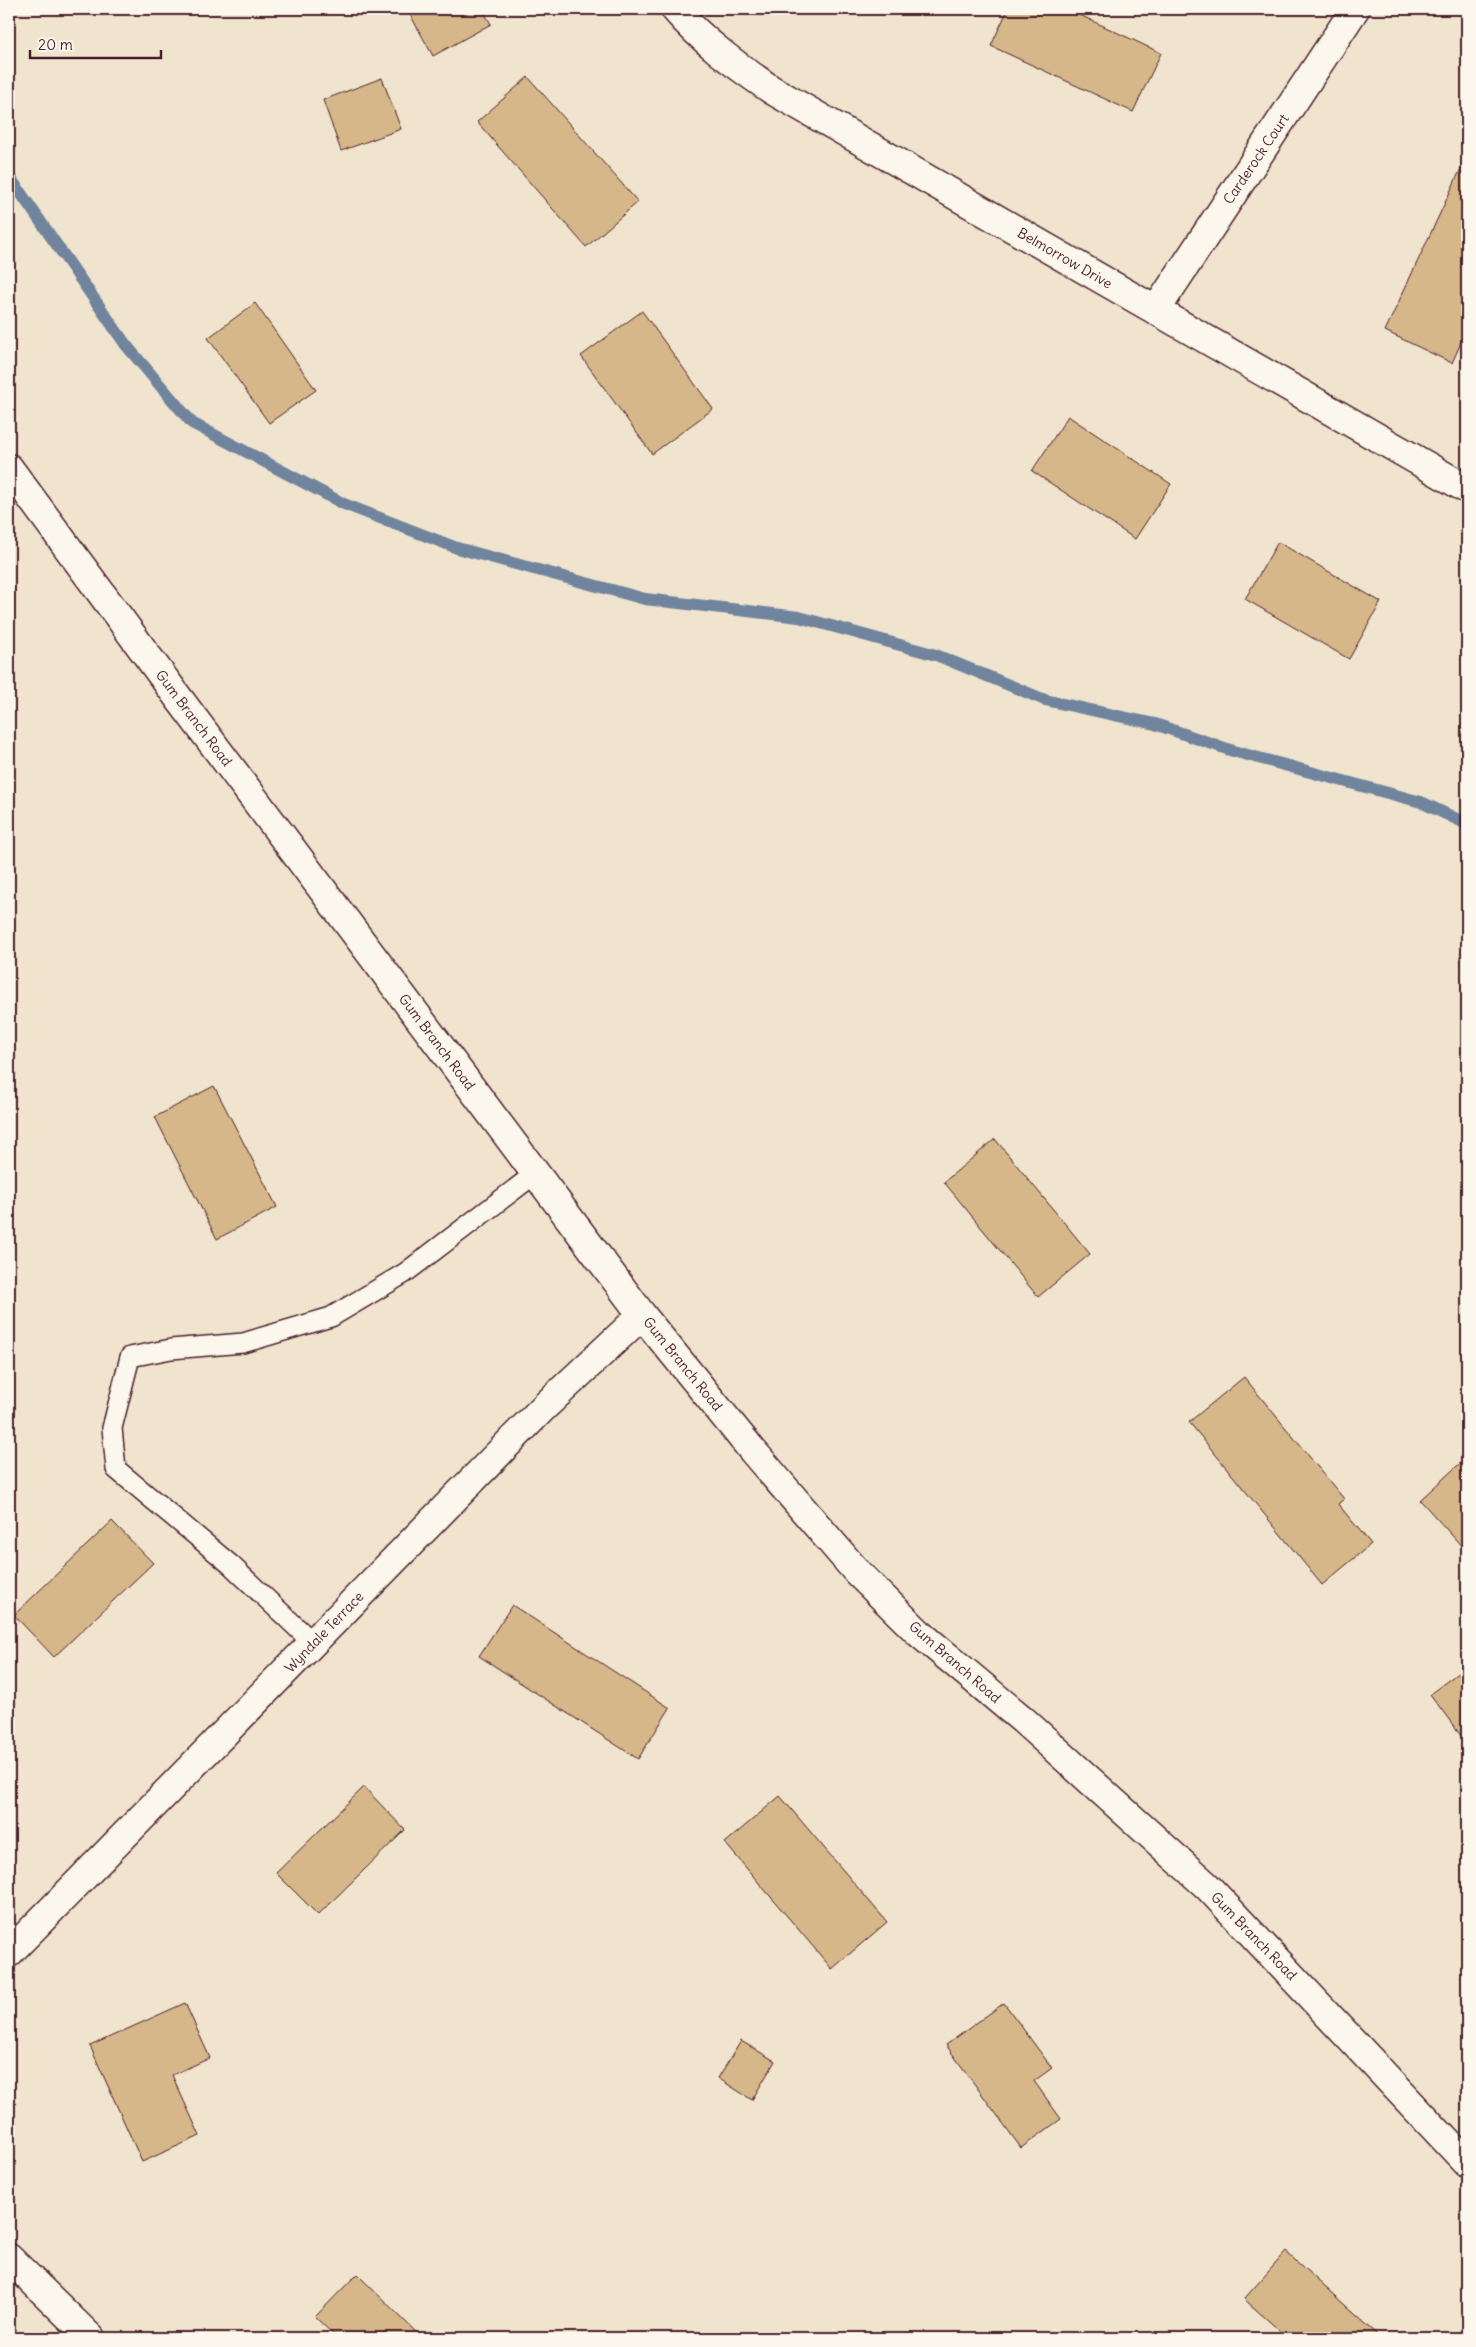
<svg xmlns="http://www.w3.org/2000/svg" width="1476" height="2347" font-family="Delius,sans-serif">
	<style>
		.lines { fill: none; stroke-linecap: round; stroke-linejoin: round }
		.stream { stroke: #70849e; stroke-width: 12 }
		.building { fill: #d6b789; stroke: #4a1f2b }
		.lane-casing { stroke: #4a1f2b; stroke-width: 22 }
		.street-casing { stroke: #4a1f2b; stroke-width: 31 }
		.secondary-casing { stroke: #4a1f2b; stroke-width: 31 }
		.lane { stroke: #fbf7ec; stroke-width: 19 }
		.street { stroke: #fbf7ec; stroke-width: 28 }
		.secondary { stroke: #fbf7ec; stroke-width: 28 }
		.labels { text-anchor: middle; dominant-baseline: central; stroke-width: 4; stroke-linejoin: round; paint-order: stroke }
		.street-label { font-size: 14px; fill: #4a1f2b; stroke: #fbf7ec }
	</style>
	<rect width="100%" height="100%" fill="#f0e4ce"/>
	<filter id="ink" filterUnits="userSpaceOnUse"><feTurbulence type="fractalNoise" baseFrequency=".02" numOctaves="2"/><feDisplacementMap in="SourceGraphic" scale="10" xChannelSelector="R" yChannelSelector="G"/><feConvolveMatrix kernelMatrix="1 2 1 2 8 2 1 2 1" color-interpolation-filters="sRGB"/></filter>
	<g filter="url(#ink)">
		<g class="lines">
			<!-- stream -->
			<path class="stream" d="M9 176 126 345 192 423 344 504 457 548 645 599 799 617 936 655 1045 700 1155 724 1233 751 1421 802 1467 824"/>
		</g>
		<!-- building -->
		<g class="building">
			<path d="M407 9H482L491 24 433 56Z"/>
			<path d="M1008 9H1067L1161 53 1133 112 991 46Z"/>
			<path d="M528 77 638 202 586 247 477 122Z"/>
			<path d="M382 78 401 129 341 151 323 100Z"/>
			<path d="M1464 162 1467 163V329L1452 363 1385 331Z"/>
			<path d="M255 303 316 390 269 423 208 338Z"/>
			<path d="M642 311 713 409 652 454 581 356Z"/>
			<path d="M1068 416 1171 484 1135 539 1032 471Z"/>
			<path d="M1278 542 1381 602 1349 659 1245 599Z"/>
			<path d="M214 1086 277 1207 217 1239 155 1117Z"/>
			<path d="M995 1139 1090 1254 1038 1297 944 1182Z"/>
			<path d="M1244 1377 1344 1499 1338 1504 1371 1544 1322 1585 1189 1422Z"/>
			<path d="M1467 1457V1550L1466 1551 1420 1500Z"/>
			<path d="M112 1521 153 1563 54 1657 14 1615Z"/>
			<path d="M512 1605 670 1708 638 1759 479 1656Z"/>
			<path d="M1467 1666V1744L1430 1694Z"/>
			<path d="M364 1787 405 1830 318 1915 276 1873Z"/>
			<path d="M780 1796 887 1922 832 1969 725 1843Z"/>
			<path d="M185 2003 210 2058 172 2075 200 2136 142 2162 90 2046Z"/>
			<path d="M1004 2003 1052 2068 1034 2081 1061 2119 1021 2148 946 2045Z"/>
			<path d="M741 2041 775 2061 752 2100 718 2078Z"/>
			<path d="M1286 2252 1376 2333 1371 2338H1288L1244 2299Z"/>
			<path d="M357 2274 422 2338H337L315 2317Z"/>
		</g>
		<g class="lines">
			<defs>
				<path id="lane" d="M313 1643 231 1565 116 1469 112 1428 130 1357 171 1349 243 1343 331 1317 405 1273 536 1173"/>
				<g id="street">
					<path d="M675 9C702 41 737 66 772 90L1467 489"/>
					<path d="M1156 310 1355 9"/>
					<path d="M9 1953 544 1407 642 1315"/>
					<path d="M9 2258 91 2338"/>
				</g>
				<path id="secondary" d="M9 468 177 696 642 1315 752 1450 857 1572 919 1633 1023 1720 1207 1886 1467 2163"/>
			</defs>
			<!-- lane casing -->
			<use href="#lane" class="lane-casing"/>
			<!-- street casing -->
			<use href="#street" class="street-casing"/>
			<!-- secondary casing -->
			<use href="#secondary" class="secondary-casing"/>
			<!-- lane -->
			<use href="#lane" class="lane"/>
			<!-- street -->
			<use href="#street" class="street"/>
			<!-- secondary -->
			<use href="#secondary" class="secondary"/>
		</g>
	</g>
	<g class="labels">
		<!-- street labels -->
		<g class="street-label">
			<text transform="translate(1256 159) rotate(-56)">Carderock Court</text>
			<text transform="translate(1065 258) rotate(30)">Belmorrow Drive</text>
			<text transform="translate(194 718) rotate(53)">Gum Branch Road</text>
			<text transform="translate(437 1042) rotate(53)">Gum Branch Road</text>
			<text transform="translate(683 1364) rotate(51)">Gum Branch Road</text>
			<text transform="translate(324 1632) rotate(-46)">Wyndale Terrace</text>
			<text transform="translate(955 1662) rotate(41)">Gum Branch Road</text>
			<text transform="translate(1254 1936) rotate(46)">Gum Branch Road</text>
		</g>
	</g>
	<!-- margin -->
	<rect width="1476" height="2347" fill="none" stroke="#fbf7ec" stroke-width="30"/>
	<rect x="15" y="15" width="1446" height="2317" fill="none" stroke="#4a1f2b" stroke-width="2" filter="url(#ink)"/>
	<!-- scale -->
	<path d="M30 50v8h131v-8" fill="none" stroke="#4a1f2b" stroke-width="2.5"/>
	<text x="38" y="50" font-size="15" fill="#4a1f2b" stroke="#fbf7ec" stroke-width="4" paint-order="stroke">20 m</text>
</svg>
